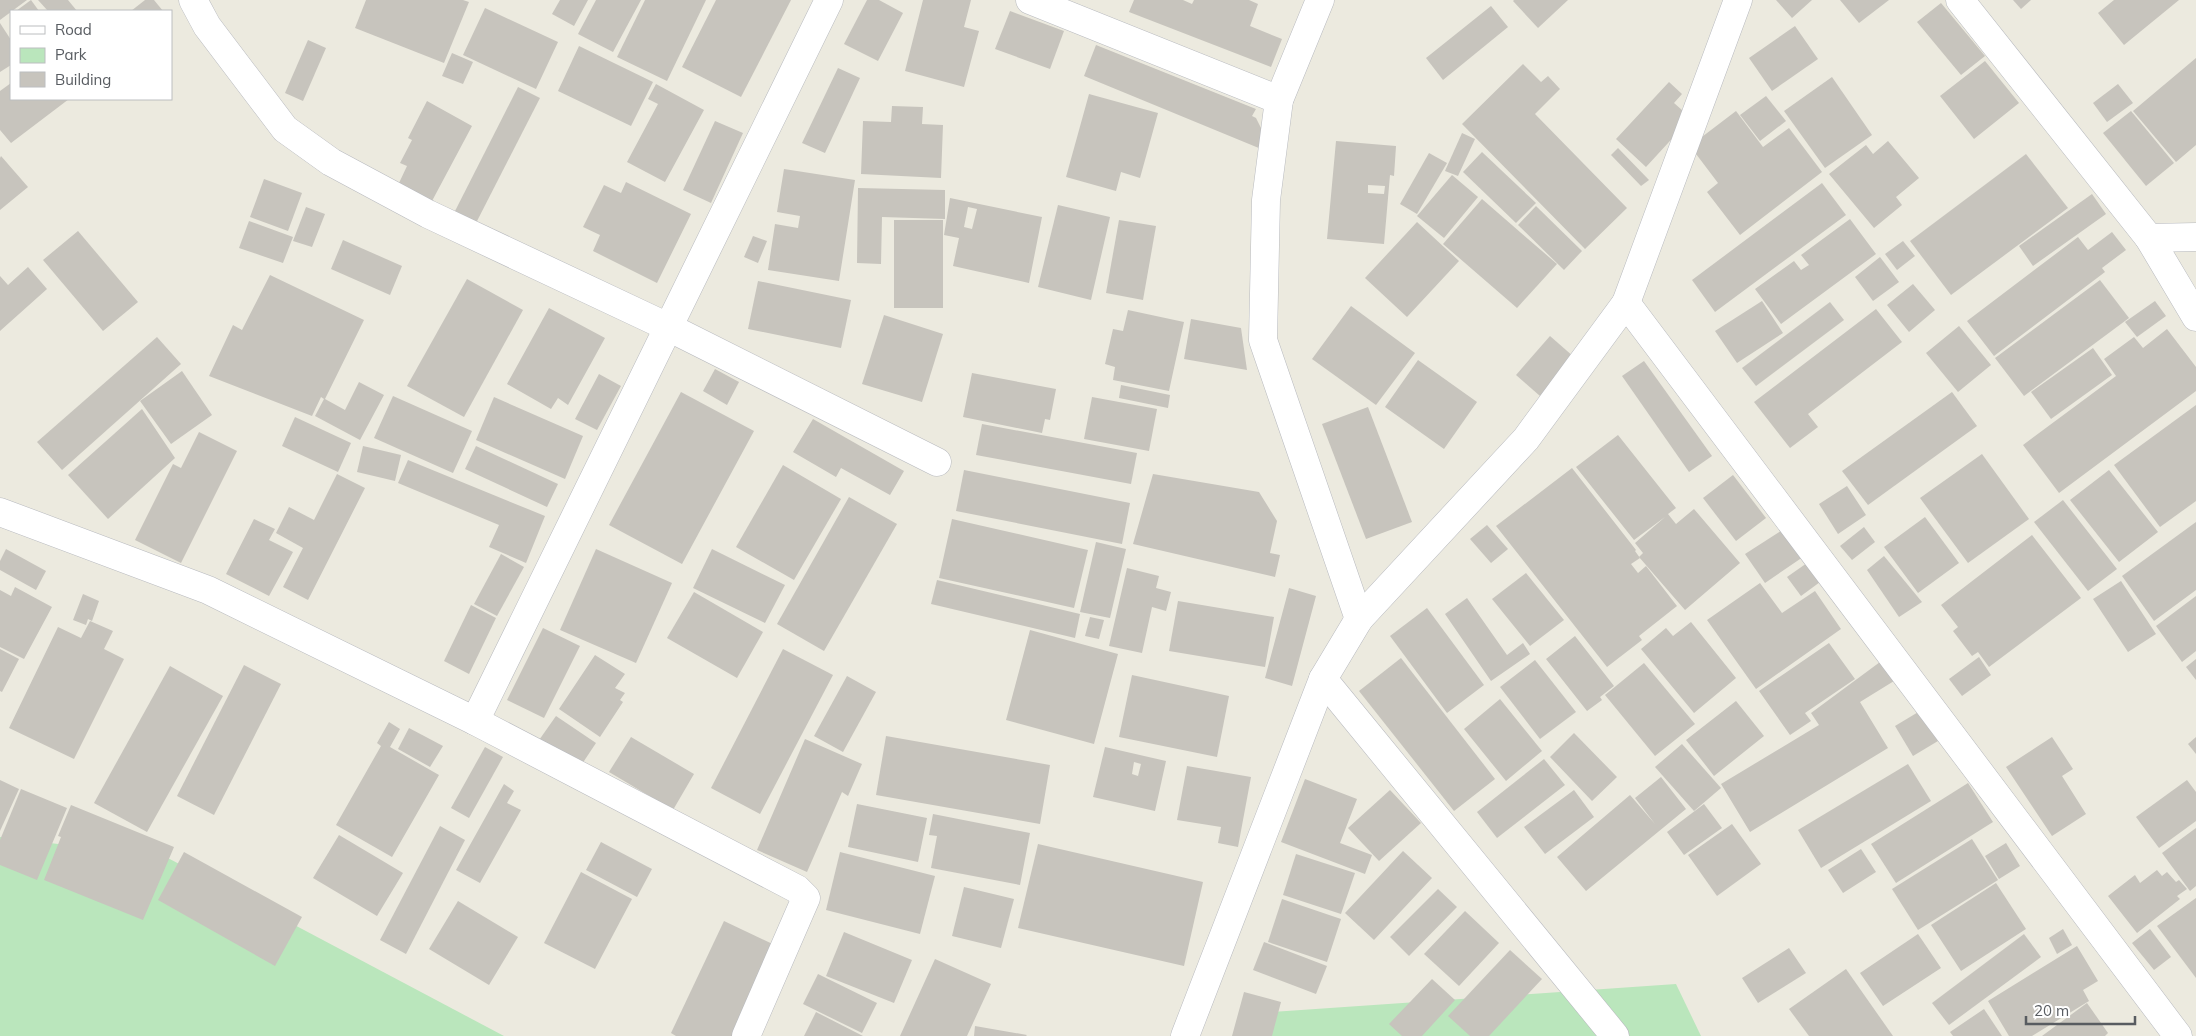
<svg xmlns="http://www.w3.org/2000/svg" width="2196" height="1036" font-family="Mulish,sans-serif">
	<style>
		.green { fill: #bae6bc }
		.building { fill: #c7c4bd; fill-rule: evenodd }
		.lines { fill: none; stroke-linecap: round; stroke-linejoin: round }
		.minor-casing { stroke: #b8babf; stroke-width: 29 }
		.minor { stroke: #fff; stroke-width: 28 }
	</style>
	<rect width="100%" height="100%" fill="#eceadf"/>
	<!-- green -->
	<g class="green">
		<path d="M0 837 166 857 504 1036H0Z"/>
		<path d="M1676 984 1701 1036H1262L1272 1012Z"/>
	</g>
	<!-- building -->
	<g class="building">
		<path d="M0 0H27L0 20Z"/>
		<path d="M31 0 39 11H16Z"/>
		<path d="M38 0H68L77 11H48Z"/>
		<path d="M145 0H154L163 11H131Z"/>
		<path d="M366 0H463L469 2 444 63 355 28Z"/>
		<path d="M560 0H588L574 26 552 14Z"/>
		<path d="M596 0H641L613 52 578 34Z"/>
		<path d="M645 0H706L667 81 617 57Z"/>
		<path d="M716 0H791L741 97 682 67Z"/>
		<path d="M867 0H879L903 13 878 61 844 44Z"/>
		<path d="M923 0H971L964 27 979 31 964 87 905 71Z"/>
		<path d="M1134 0H1183L1192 4 1194 0H1249L1258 4 1250 26 1282 39 1271 67 1129 12Z"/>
		<path d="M1568 0 1538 28 1513 1 1514 0Z"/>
		<path d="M1776 0H1812L1792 18Z"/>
		<path d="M1840 0H1889L1859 23Z"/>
		<path d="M2013 0H2031L2021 9Z"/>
		<path d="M2114 0H2179L2124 45 2098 13Z"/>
		<path d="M1941 3 1985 56 1961 75 1917 22Z"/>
		<path d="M1491 6 1508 27 1443 80 1426 58Z"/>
		<path d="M485 8 558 42 536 89 463 55Z"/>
		<path d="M1010 11 1064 31 1050 69 995 49Z"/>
		<path d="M0 23 11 40V65L0 72Z"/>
		<path d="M1795 26 1818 59 1772 91 1749 58Z"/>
		<path d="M308 40 326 48 303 101 285 93Z"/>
		<path d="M1096 45 1256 109 1252 116 1256 118 1268 142 1266 151 1084 76Z"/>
		<path d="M579 46 653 82 631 126 558 91Z"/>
		<path d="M452 53 473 62 463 84 442 76Z"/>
		<path d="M2196 58V145L2176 162 2133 111Z"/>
		<path d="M1985 61 2019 103 1974 139 1940 96Z"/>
		<path d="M1523 64 1541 82 1548 76 1560 89 1535 114 1627 208 1585 249 1462 124Z"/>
		<path d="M838 68 860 78 825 153 802 143Z"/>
		<path d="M1832 77 1872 135 1825 168 1784 111Z"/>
		<path d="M1669 82 1682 94 1674 103 1691 118 1646 167 1616 139Z"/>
		<path d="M11 83V99H69L11 143 0 130V91Z"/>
		<path d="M656 84 704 110 665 182 627 162 658 104 648 99Z"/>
		<path d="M2118 84 2133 103 2107 122 2093 103Z"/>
		<path d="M518 87 540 98 475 225 454 213Z"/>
		<path d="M1089 94 1158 113 1140 178 1121 172 1116 191 1066 177Z"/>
		<path d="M1766 96 1786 121 1760 141 1740 115Z"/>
		<path d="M427 101 472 126 432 201 399 183 407 166 400 163 412 140 408 138Z"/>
		<path d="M892 106 923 107 922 124 943 125 941 178 861 174 863 121 891 122Z"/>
		<path d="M1736 111 1763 147 1789 128 1822 172 1740 235 1707 192 1718 183 1690 146Z"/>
		<path d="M2131 111 2174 163 2146 186 2103 133Z"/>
		<path d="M715 121 743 133 711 203 683 190Z"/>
		<path d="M1462 133 1475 139 1458 176 1445 171Z"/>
		<path d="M1336 141 1396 146 1394 176 1390 175 1384 244 1327 239ZM1368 185 1385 186 1384 194 1368 193Z"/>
		<path d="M1888 141 1919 178 1896 197 1902 205 1874 228 1829 174 1866 145 1873 154Z"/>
		<path d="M1618 148 1649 180 1641 186 1611 155Z"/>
		<path d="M1482 152 1536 203 1516 223 1463 172Z"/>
		<path d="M1429 153 1447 163 1417 214 1400 204Z"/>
		<path d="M2026 154 2068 208 1951 295 1910 241Z"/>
		<path d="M1 156 28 187 0 210V158Z"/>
		<path d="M784 169 855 180 839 281 768 270 775 224 798 228 800 216 777 212Z"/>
		<path d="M1452 175 1478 197 1444 238 1417 216Z"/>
		<path d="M264 179 302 193 288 231 250 217Z"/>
		<path d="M626 182 691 214 657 283 593 251 600 235 583 227 604 185 621 193Z"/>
		<path d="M1822 183 1846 215 1715 312 1692 280Z"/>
		<path d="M858 188 945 190V219L882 217 881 264 857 263Z"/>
		<path d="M2092 194 2106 214 2033 266 2019 246Z"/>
		<path d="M950 198 1042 217 1029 283 953 266 959 238 944 235ZM968 207 977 209 972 229 964 227Z"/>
		<path d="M1482 199 1557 264 1517 308 1443 244Z"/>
		<path d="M1058 205 1110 217 1091 300 1038 287Z"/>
		<path d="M1536 206 1582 251 1564 270 1518 225Z"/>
		<path d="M306 207 325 214 312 247 293 241Z"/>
		<path d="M1850 219 1876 254 1781 324 1755 289 1794 261 1801 270 1809 265 1801 255Z"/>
		<rect x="894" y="220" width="49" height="88"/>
		<path d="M1119 220 1156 226 1143 300 1106 293Z"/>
		<path d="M249 221 293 237 283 263 239 248Z"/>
		<path d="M1417 222 1459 261 1407 317 1365 278Z"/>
		<path d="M78 231 138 302 103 331 43 260Z"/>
		<path d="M2112 232 2126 250 2102 268 2105 272 1994 356 1967 321 2078 237 2088 250Z"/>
		<path d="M753 236 767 241 758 263 744 257Z"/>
		<path d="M343 240 402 266 390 295 331 269Z"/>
		<path d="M1903 241 1915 256 1897 270 1885 254Z"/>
		<path d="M1880 257 1899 282 1873 301 1855 277Z"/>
		<path d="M28 267 47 289 0 331V276L8 285Z"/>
		<path d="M270 275 364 320 325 399 345 410 359 382 384 395 360 440 315 416 324 399 321 397 312 416 209 376 233 325 242 330Z"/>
		<path d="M467 279 523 310 464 417 407 386Z"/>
		<path d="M2100 280 2129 318 2024 396 1995 358Z"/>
		<path d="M758 281 851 300 841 348 748 329Z"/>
		<path d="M1913 284 1935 310 1909 332 1887 305Z"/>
		<path d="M1762 301 1783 333 1737 363 1715 331Z"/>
		<path d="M2155 301 2166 316 2137 337 2125 322Z"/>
		<path d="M1830 302 1844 320 1756 386 1742 368Z"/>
		<path d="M1351 306 1415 353 1376 405 1312 359Z"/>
		<path d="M549 308 605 338 568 405 558 398 551 409 507 384Z"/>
		<path d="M1876 309 1902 342 1808 414 1818 427 1790 448 1754 402Z"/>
		<path d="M1128 310 1184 322 1169 391 1113 380 1115 367 1105 364 1113 329 1123 331Z"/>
		<path d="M884 315 943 334 922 402 862 384Z"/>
		<path d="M1191 319 1241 328 1247 370 1184 359Z"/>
		<path d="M1959 326 1991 365 1958 392 1926 353Z"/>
		<path d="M2167 329 2196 367V391L2059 493 2023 445 2116 376 2104 359 2134 337 2143 348Z"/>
		<path d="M1550 336 1574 357 1540 396 1516 375Z"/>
		<path d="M157 337 181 364 62 470 37 442Z"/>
		<path d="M2093 348 2112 375 2051 419 2031 392Z"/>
		<path d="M1418 360 1477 402 1444 449 1385 407Z"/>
		<path d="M1644 361 1712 456 1689 472 1622 376Z"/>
		<path d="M715 369 739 382 727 405 703 391Z"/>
		<path d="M182 371 212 415 171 444 140 401Z"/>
		<path d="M972 373 1056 389 1050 420 1045 419 1042 433 963 417Z"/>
		<path d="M599 374 621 386 597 430 575 419Z"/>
		<path d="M1121 385 1170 395 1168 408 1119 398Z"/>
		<path d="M681 392 754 431 682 564 609 525Z"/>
		<path d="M1952 392 1977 426 1868 505 1842 471Z"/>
		<path d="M393 396 472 431 453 473 374 438Z"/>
		<path d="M494 397 583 436 565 479 476 440Z"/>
		<path d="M1092 397 1157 409 1149 451 1084 439Z"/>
		<path d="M2196 405V501L2160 527 2114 465Z"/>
		<path d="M1368 407 1412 522 1366 539 1322 424Z"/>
		<path d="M142 409 175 458 108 519 68 475Z"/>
		<path d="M295 417 351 443 338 472 282 446Z"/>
		<path d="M813 419 904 471 890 495 841 468 836 477 793 452Z"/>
		<path d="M982 424 1137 453 1131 484 976 455Z"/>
		<path d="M199 432 237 451 181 563 135 540 173 464 181 468Z"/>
		<path d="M1618 435 1676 508 1668 514 1676 524 1694 509 1740 563 1685 610 1639 557 1643 553 1635 543 1665 517 1634 540 1576 467Z"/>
		<path d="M363 446 401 455 395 481 357 472Z"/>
		<path d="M476 446 558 484 547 507 465 469Z"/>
		<path d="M1982 454 2029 519 1968 563 1920 498Z"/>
		<path d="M408 460 545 516 526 563 489 547 499 525 398 483Z"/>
		<path d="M783 465 841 499 794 580 736 547Z"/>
		<path d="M1572 468 1636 550 1635 551 1640 558 1631 564 1638 573 1646 566 1677 606 1639 636 1642 640 1607 667 1496 526Z"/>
		<path d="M964 470 1130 503 1122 544 956 511Z"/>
		<path d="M2109 470 2158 532 2119 562 2070 500Z"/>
		<path d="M337 474 365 488 308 600 283 587 303 548 276 533 289 507 314 520Z"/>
		<path d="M1153 474 1259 492 1277 521 1270 553 1280 555 1275 577 1133 544Z"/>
		<path d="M1733 475 1766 518 1736 541 1703 498Z"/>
		<path d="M1847 486 1866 515 1838 534 1819 504Z"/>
		<path d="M849 497 897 524 824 651 777 624Z"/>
		<path d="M2063 500 2117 569 2088 591 2034 522Z"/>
		<path d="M1925 517 1959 563 1918 593 1884 547Z"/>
		<path d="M254 519 275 529 269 540 293 552 269 596 226 574Z"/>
		<path d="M952 519 1088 550 1074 608 939 578Z"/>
		<path d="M2196 522V590L2154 621 2122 576Z"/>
		<path d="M1487 525 1508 549 1491 563 1470 539Z"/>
		<path d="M1864 527 1875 542 1852 560 1840 546Z"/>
		<path d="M1784 529 1803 557 1765 583 1745 554Z"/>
		<path d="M2032 535 2081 598 1989 667 1978 652 1972 656 1953 631 1958 627 1941 605Z"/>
		<path d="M1096 542 1126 549 1110 618 1080 612Z"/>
		<path d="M6 549 46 571 36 590 0 570V561Z"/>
		<path d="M596 549 672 583 636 663 560 630Z"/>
		<path d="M712 549 785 585 765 623 693 588Z"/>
		<path d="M501 554 524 567 497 616 474 604Z"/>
		<path d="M1884 556 1922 602 1899 617 1867 570Z"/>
		<path d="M1807 563 1820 582 1801 596 1787 577Z"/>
		<path d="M1127 568 1159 576 1156 588 1171 592 1166 611 1152 607 1142 653 1109 646Z"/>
		<path d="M1526 573 1564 620 1530 646 1492 599Z"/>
		<path d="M937 580 1080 614 1075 638 931 604Z"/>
		<path d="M2121 581 2156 634 2128 652 2093 599Z"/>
		<path d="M1760 583 1782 613 1815 591 1841 629 1756 689 1707 620Z"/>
		<path d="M15 587 52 607 24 659 0 647V590L11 596Z"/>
		<path d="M1289 588 1316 596 1292 686 1265 678Z"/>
		<path d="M694 592 763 632 737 678 667 638Z"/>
		<path d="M83 594 99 601 92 621 88 619 86 625 73 620Z"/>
		<path d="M2196 596V651L2182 662 2156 626Z"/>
		<path d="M1467 598 1507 655 1523 643 1530 654 1491 681 1445 614Z"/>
		<path d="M1178 601 1274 617 1265 667 1169 651Z"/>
		<path d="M471 605 496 618 469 674 444 661Z"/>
		<path d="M1427 608 1484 685 1447 713 1390 636Z"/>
		<path d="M1090 617 1104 620 1099 639 1085 636Z"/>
		<path d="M90 621 113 631 104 649 124 659 74 759 9 728 58 627 81 638Z"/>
		<path d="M1691 622 1736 678 1694 713 1641 649 1666 628 1673 636Z"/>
		<path d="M543 628 580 646 544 718 507 700Z"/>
		<path d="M1030 630 1118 654 1094 744 1006 720Z"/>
		<path d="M1575 636 1614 686 1600 697 1602 700 1587 711 1546 659Z"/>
		<path d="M1829 643 1855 679 1805 713 1811 721 1790 735 1759 691Z"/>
		<path d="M0 649 19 659 2 692 0 691Z"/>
		<path d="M783 649 833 675 760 814 711 788Z"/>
		<path d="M595 655 625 674 615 688 625 693 620 700 623 702 600 737 559 709Z"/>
		<path d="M1979 657 1991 675 1962 696 1949 679Z"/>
		<path d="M1401 658 1495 779 1454 811 1359 691Z"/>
		<path d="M2196 659V680L2186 667Z"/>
		<path d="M1535 660 1576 712 1540 739 1500 687Z"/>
		<path d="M1880 662 1894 681 1860 702 1888 748 1750 832 1721 784 1819 725 1811 713Z"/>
		<path d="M1644 663 1695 724 1655 756 1605 695Z"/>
		<path d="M244 665 281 684 214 815 177 796Z"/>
		<path d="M170 666 223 696 147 832 94 803Z"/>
		<path d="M1132 675 1229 696 1217 757 1119 737Z"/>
		<path d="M847 676 876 692 843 752 814 736Z"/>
		<path d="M1500 699 1542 751 1506 781 1464 729Z"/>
		<path d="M1736 701 1764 736 1714 776 1686 740Z"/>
		<path d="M1920 711 1938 741 1913 756 1895 726Z"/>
		<path d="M556 716 596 743 578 770 537 743Z"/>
		<path d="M389 722 400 729 390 747 439 775 392 857 336 825 381 746 377 743Z"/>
		<path d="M409 728 443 746 430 767 398 749Z"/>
		<path d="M1574 733 1617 777 1592 801 1550 757Z"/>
		<path d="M886 736 1050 765 1040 824 876 795Z"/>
		<path d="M631 737 694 774 673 810 609 772Z"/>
		<path d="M2052 737 2073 769 2062 776 2086 814 2052 836 2006 767Z"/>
		<path d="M2196 737V754L2188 744Z"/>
		<path d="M805 739 862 764 848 796 842 792 807 872 757 850Z"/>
		<path d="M1682 744 1721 788 1694 811 1655 767Z"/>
		<path d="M485 747 503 757 469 818 451 808Z"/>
		<path d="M1105 747 1166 761 1155 811 1093 797ZM1134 762 1141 764 1138 776 1132 774Z"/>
		<path d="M1544 759 1565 785 1497 838 1477 812Z"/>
		<path d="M1908 764 1931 801 1821 868 1798 830Z"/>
		<path d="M1187 766 1251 777 1238 847 1218 843 1221 827 1177 820Z"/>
		<path d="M1661 777 1686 809 1586 891 1557 857 1630 795 1655 824 1635 798Z"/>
		<path d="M1305 779 1357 799 1340 843 1372 855 1365 874 1281 842Z"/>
		<path d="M0 780 19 789 0 831Z"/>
		<path d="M2187 780 2196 792V821L2159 848 2136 817Z"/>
		<path d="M1968 783 1993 822 1896 883 1871 844Z"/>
		<path d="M504 784 514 791 507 803 521 810 480 883 456 870Z"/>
		<path d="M21 789 67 808 37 880 0 865V840Z"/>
		<path d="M1390 790 1421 823 1379 861 1348 828Z"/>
		<path d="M1574 790 1594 817 1545 854 1524 827Z"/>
		<path d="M857 804 927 818 918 862 848 847Z"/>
		<path d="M1704 804 1722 828 1684 855 1667 832Z"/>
		<path d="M71 805 174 847 143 920 44 880 61 837 58 836Z"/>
		<path d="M933 814 1030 833 1020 885 931 868 937 836 929 835Z"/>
		<path d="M1732 824 1761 864 1717 896 1688 855Z"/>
		<path d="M440 826 465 840 406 954 380 940Z"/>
		<path d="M2196 828V886L2190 891 2162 853Z"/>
		<path d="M339 835 403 873 377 916 313 878Z"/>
		<path d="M1972 839 1998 880 1918 930 1892 889Z"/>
		<path d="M601 842 652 869 637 897 586 870Z"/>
		<path d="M2006 843 2020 866 1999 879 1985 856Z"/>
		<path d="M1038 844 1203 882 1184 966 1018 928Z"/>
		<path d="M1861 849 1876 872 1843 893 1828 870Z"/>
		<path d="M1403 851 1432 878 1374 940 1345 913Z"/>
		<path d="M184 852 302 917 275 966 158 900Z"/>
		<path d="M840 852 935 876 920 934 826 910Z"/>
		<path d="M1296 854 1355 873 1341 914 1283 895Z"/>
		<path d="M2157 870 2162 876 2167 872 2176 882 2179 880 2187 889 2177 896 2180 899 2137 933 2108 896 2135 875 2140 883Z"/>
		<path d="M581 872 632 899 595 969 544 943Z"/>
		<path d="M1996 883 2026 929 1961 971 1931 925Z"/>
		<path d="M964 887 1014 899 1001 948 952 936Z"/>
		<path d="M1438 889 1457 907 1409 956 1390 937Z"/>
		<path d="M2196 898V978L2157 926Z"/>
		<path d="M1282 899 1341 919 1327 962 1268 942Z"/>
		<path d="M458 901 518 937 489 985 429 949Z"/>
		<path d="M1465 911 1499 943 1459 986 1424 954Z"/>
		<path d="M724 921 779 947 736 1036H676L671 1033Z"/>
		<path d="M2063 929 2072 945 2057 954 2049 938Z"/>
		<path d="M2150 929 2171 957 2154 970 2132 943Z"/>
		<path d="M844 932 912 960 894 1003 826 976Z"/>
		<path d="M1918 934 1941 968 1883 1006 1860 973Z"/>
		<path d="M2024 934 2041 957 1949 1025 1932 1003Z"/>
		<path d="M1264 942 1327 966 1316 994 1253 970Z"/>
		<path d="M2077 946 2098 981 2083 990 2089 1001 2032 1036H2009L1988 1001Z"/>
		<path d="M1789 948 1806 973 1758 1003 1742 978Z"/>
		<path d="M1510 950 1542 979 1489 1036H1470L1448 1016Z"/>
		<path d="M935 959 991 984 967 1036H900Z"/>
		<path d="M1846 969 1893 1036H1809L1789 1009Z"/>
		<path d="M818 974 877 1003 862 1033 803 1004Z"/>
		<path d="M1432 979 1455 1000 1422 1036H1402L1389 1024Z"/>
		<path d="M1244 992 1281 1002 1272 1036H1232Z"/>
		<path d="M2087 1003 2108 1033 2105 1036H2042Z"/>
		<path d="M1984 1009 2002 1036H1953L1950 1032Z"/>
		<path d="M816 1012 863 1036H804Z"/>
		<path d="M975 1026 1027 1035 1026 1036H974Z"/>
	</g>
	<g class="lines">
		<defs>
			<g id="minor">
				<path d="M193 0 207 26 285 129 331 162 428 214 668 327 937 462"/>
				<path d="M1030 0 1279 100"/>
				<path d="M1320 0 1279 100 1266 200 1263 340 1359 619"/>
				<path d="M1960 0 2149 238 2196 317"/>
				<path d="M2149 238 2196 237"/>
				<path d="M1626 303 2178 1036"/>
				<path d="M0 512 208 590 475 721 797 889 806 898 746 1036"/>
				<path d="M1323 679 1615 1036"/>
				<path d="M475 721 829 0"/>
				<path d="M1185 1036 1323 679 1359 619 1526 439 1626 303 1738 0"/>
			</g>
		</defs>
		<!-- minor casing -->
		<use href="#minor" class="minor-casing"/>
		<!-- minor -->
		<use href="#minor" class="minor"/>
	</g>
	<!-- legend -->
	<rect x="10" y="10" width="162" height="90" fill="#ffffff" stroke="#bcbec0"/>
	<rect x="20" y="26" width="25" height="8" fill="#ffffff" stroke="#bcbec0"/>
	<text x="55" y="35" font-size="15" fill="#585c61">Road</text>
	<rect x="20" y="48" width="25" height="15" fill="#bae6bc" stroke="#bcbec0"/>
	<text x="55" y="60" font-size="15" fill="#585c61">Park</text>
	<rect x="20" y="72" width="25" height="15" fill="#c7c4bd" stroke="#bcbec0"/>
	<text x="55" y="85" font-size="15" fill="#585c61">Building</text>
	<!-- scale -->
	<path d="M2026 1016v8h109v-8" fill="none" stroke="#585c61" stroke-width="2.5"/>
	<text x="2034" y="1016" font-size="15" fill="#585c61" stroke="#ffffff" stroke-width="4" paint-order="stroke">20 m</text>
</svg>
